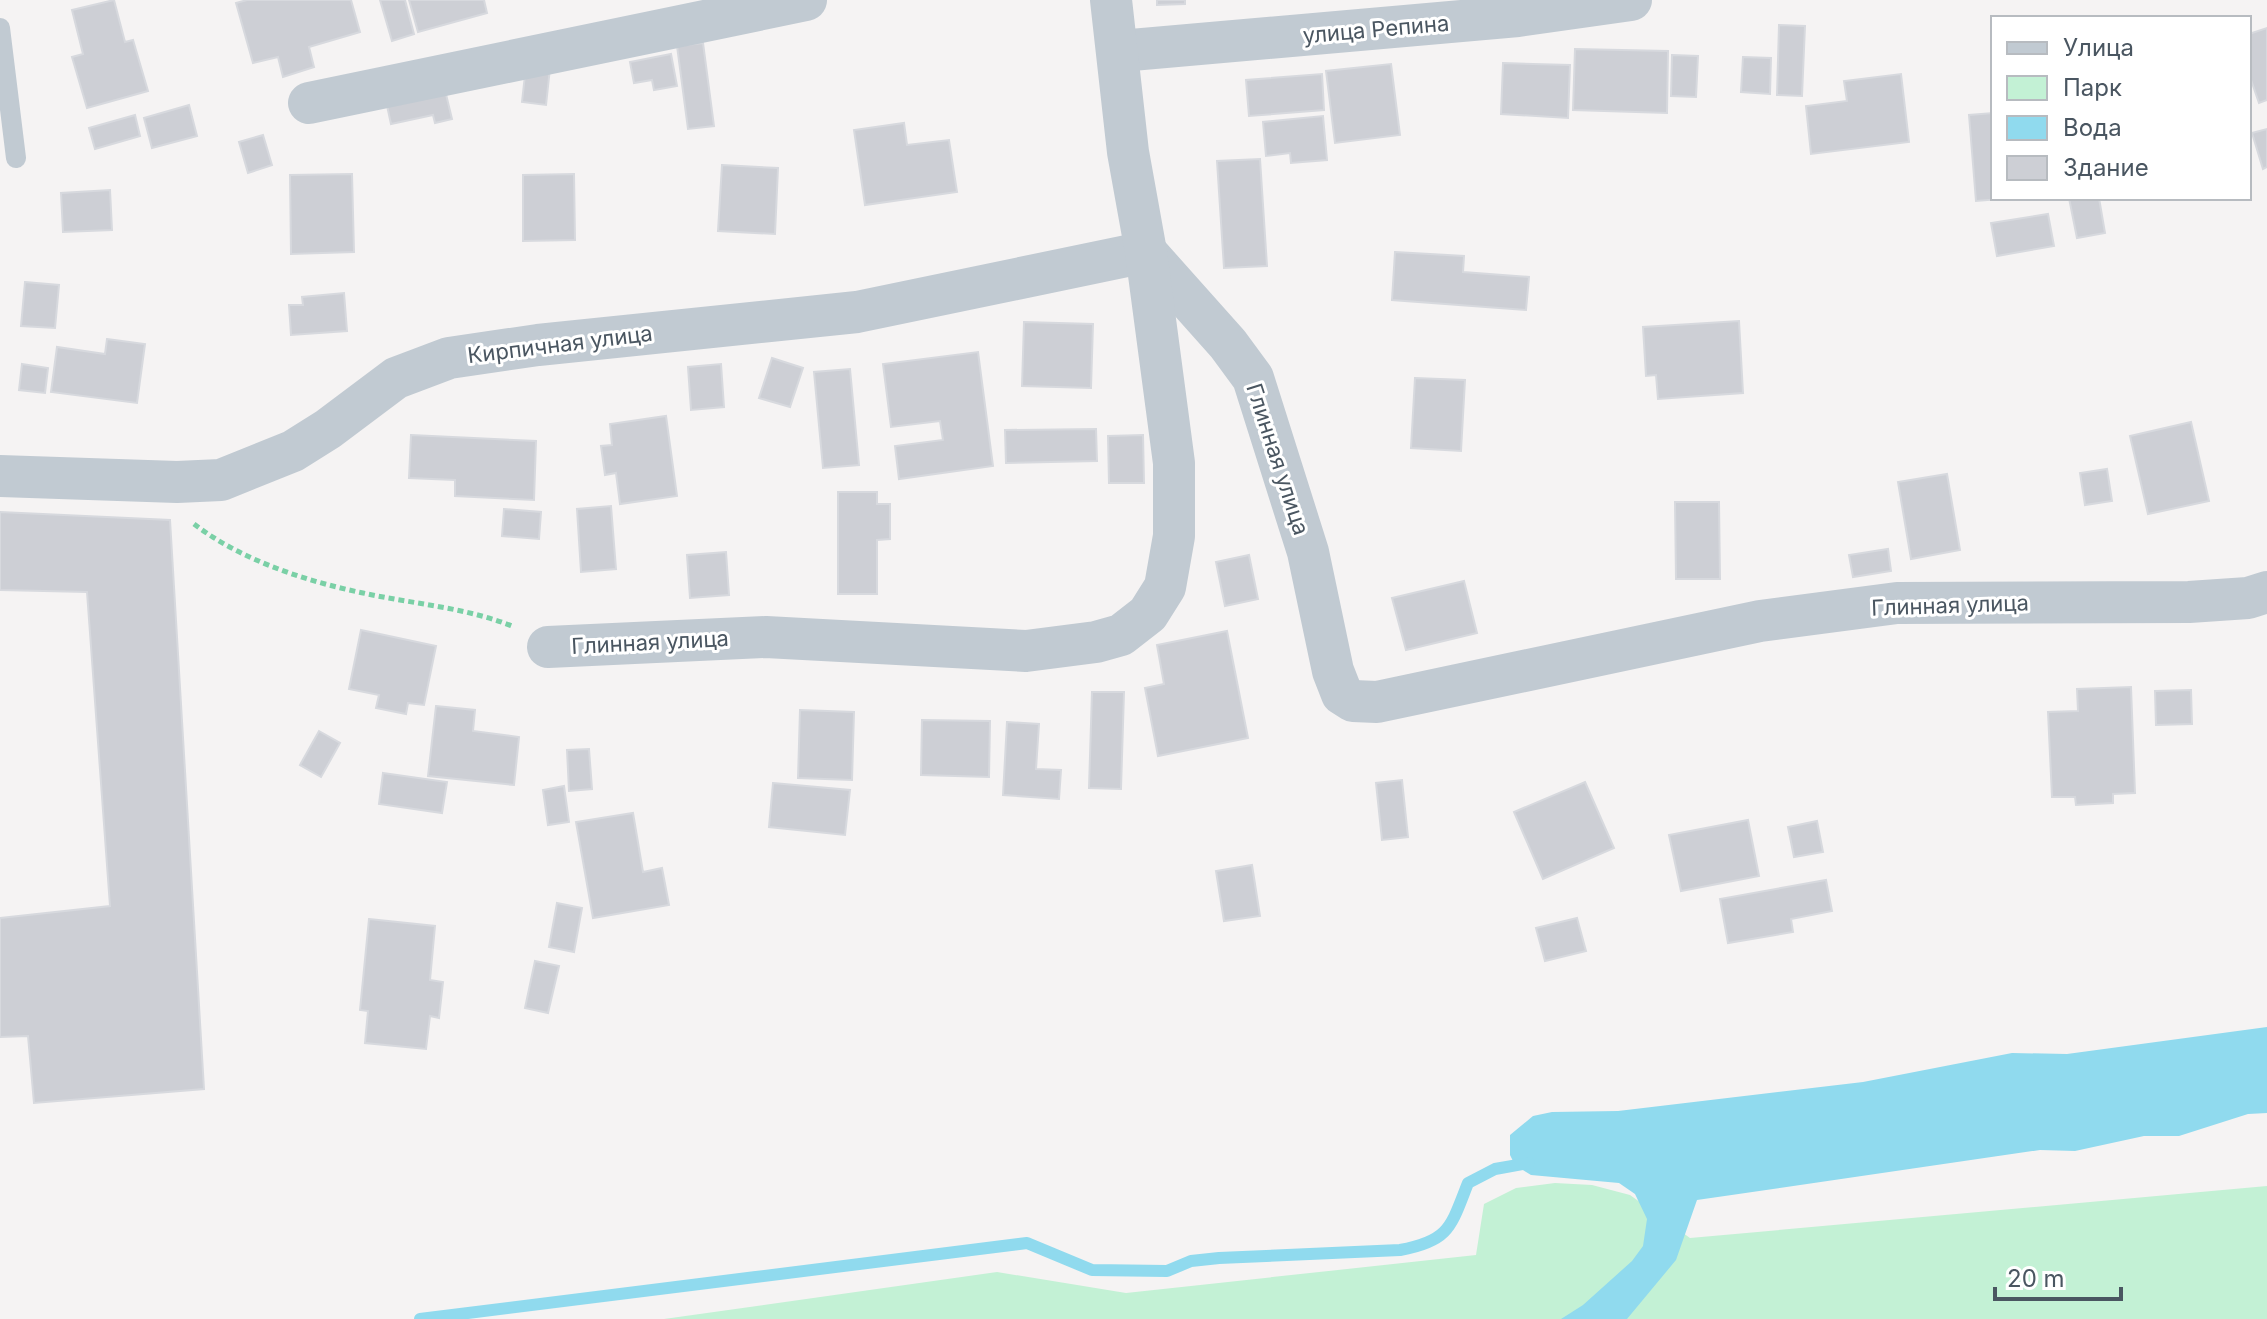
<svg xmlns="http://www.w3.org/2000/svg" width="2267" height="1319" font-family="Inter,sans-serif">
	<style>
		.green { fill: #c3f1d5 }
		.water { fill: #90daee }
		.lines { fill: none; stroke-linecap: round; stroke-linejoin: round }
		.stream { stroke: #90daee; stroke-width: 12 }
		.building { fill: #cdcfd5; stroke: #d7d9de; stroke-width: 2 }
		.path { stroke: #7ad0a6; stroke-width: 5; stroke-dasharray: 6 4; stroke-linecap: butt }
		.service { stroke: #c1cad2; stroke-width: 20 }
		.minor { stroke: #c1cad2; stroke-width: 42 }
		.labels { text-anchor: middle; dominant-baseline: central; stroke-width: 6; stroke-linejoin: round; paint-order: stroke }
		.street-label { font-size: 22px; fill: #4a5661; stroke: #fff }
	</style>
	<rect width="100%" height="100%" fill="#f5f3f3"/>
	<!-- green -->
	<path class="green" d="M1555 1183 1592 1185 1630 1195 1690 1238 2267 1186V1319H664L997 1272 1126 1293 1476 1255 1484 1204 1516 1188Z"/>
	<!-- water -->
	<path class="water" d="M2267 1027V1113L2248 1114 2179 1136H2144L2075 1151 2040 1150 1697 1200 1676 1260 1627 1319H1561L1583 1305 1632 1261 1643 1246 1647 1219 1635 1194 1619 1183 1531 1175 1515 1165 1510 1155V1135L1533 1116 1552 1112 1618 1111 1863 1082 2012 1053 2067 1054Z"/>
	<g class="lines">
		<!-- stream -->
		<path class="stream" d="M420 1319 1027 1243 1092 1270 1167 1271 1191 1261 1219 1258 1400 1250C1450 1241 1451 1226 1468 1183L1495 1169 1529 1163"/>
	</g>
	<!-- building -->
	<g class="building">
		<path d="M114 0 125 42 133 40 148 91 87 108 72 57 83 54 72 10Z"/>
		<path d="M247 0H351L360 32 309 47 314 67 283 77 278 57 253 63 236 3Z"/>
		<path d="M380 0H405L414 34 392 41Z"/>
		<path d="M409 0H484L487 13 418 32Z"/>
		<path d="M1157 0H1185V4L1157 5Z"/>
		<path d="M1779 25 1805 26 1802 96 1777 95Z"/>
		<path d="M2267 28V100L2259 103 2249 74V34Z"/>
		<path d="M703 43 714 126 688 129 677 46Z"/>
		<path d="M1575 49 1668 51 1667 113 1573 110Z"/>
		<path d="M671 54 677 86 654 90 652 80 634 83 630 62Z"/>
		<path d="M1672 55 1698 56 1696 97 1671 96Z"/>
		<path d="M1743 57 1771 58 1770 94 1741 92Z"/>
		<path d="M1503 63 1570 65 1568 118 1501 114Z"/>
		<path d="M1391 64 1400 135 1335 143 1326 71Z"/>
		<path d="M526 66 550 68 546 105 522 102Z"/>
		<path d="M1322 74 1324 110 1249 116 1246 80Z"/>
		<path d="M1901 74 1909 142 1811 154 1806 106 1847 101 1844 81Z"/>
		<path d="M444 86 452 119 435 123 433 115 391 124 386 101Z"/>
		<path d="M189 105 197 136 152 148 144 118Z"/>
		<path d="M1993 113V198H2013L1976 201 1969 115Z"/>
		<path d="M135 115 140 136 95 149 89 128Z"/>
		<path d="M1323 116 1327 160 1291 163 1290 153 1266 156 1263 122Z"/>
		<path d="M904 123 907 145 949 140 957 192 865 205 854 130Z"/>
		<path d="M2267 129V167L2263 169 2252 133Z"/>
		<path d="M263 135 272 165 248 173 239 142Z"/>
		<path d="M1260 159 1267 266 1224 268 1217 161Z"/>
		<path d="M722 165 778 168 775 234 718 231Z"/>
		<path d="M352 174 354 252 291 254 290 175Z"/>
		<path d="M574 174 575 240 523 241V175Z"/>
		<path d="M110 190 112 230 63 232 61 193Z"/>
		<path d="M2069 198H2099L2105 233 2077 238Z"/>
		<path d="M2048 214 2054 246 1997 256 1991 223Z"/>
		<path d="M1395 252 1464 256 1463 272 1529 277 1526 310 1392 300Z"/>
		<path d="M25 282 59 285 55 328 21 326Z"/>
		<path d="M344 293 347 331 291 335 289 305H303L302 297Z"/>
		<path d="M1739 321 1743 393 1658 399 1656 375 1646 376 1643 327Z"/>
		<path d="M1024 322 1093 324 1091 388 1022 386Z"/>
		<path d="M107 339 145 344 137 403 51 392 57 347 105 354Z"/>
		<path d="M978 352 993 466 899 479 895 446 943 440 940 421 891 427 883 364Z"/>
		<path d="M772 358 803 368 790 407 759 398Z"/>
		<path d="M22 364 48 368 45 393 19 390Z"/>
		<path d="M721 364 724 407 691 410 688 367Z"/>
		<path d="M850 369 859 465 823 468 814 372Z"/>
		<path d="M1415 378 1465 380 1461 451 1411 448Z"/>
		<path d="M666 416 677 496 620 504 616 473 605 475 601 446 612 445 610 424Z"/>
		<path d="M2191 422 2209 501 2148 514 2130 436Z"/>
		<path d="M1096 429 1097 461 1006 463 1005 430Z"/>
		<path d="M411 435 536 441 534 500 455 496V480L409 478Z"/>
		<path d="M1143 435 1144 483H1109L1108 436Z"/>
		<path d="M2107 469 2112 501 2085 505 2080 473Z"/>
		<path d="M1947 474 1960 550 1911 559 1898 482Z"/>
		<path d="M838 492H877V504H890V539L877 540V594H838Z"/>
		<path d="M1675 502H1719L1720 579H1676Z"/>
		<path d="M611 506 616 569 581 572 577 509Z"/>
		<path d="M504 509 541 512 539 539 502 536Z"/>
		<path d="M0 512 170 520 204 1089 34 1103 28 1036 0 1037V918L110 906 87 592 0 590Z"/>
		<path d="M1888 549 1891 571 1853 577 1849 555Z"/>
		<path d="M726 552 729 595 690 598 687 555Z"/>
		<path d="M1249 555 1258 599 1225 606 1216 562Z"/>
		<path d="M1464 581 1477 633 1406 650 1392 598Z"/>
		<path d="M361 630 436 646 424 705 408 703 406 714 376 708 379 695 349 689Z"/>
		<path d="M1227 631 1248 738 1158 756 1145 688 1164 684 1157 645Z"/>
		<path d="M2131 687 2135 793 2113 794V803L2076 805 2075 797H2052L2048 712 2078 711 2077 689Z"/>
		<path d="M2191 690 2192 724 2156 725 2155 691Z"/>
		<path d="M1092 692H1124L1121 789 1089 788Z"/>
		<path d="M436 706 475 710 473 731 519 737 514 785 428 776Z"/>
		<path d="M800 710 854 712 852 780 798 778Z"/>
		<path d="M922 720 990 721 989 777 921 775Z"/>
		<path d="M1007 722 1039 724 1036 769 1061 770 1059 799 1003 795Z"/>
		<path d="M319 731 340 743 321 777 300 765Z"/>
		<path d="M589 749 592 789 569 791 567 750Z"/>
		<path d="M383 773 447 782 442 813 379 804Z"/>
		<path d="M1402 780 1408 837 1382 840 1376 783Z"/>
		<path d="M1585 782 1614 848 1543 879 1514 812Z"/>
		<path d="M773 783 850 790 845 835 769 827Z"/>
		<path d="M564 786 569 822 548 825 543 790Z"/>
		<path d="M633 813 643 872 662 868 669 905 593 918 576 822Z"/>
		<path d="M1748 820 1759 876 1681 891 1669 835Z"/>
		<path d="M1817 821 1823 852 1794 857 1788 827Z"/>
		<path d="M1252 865 1260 916 1224 921 1216 871Z"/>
		<path d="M1826 880 1832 911 1791 919 1793 932 1728 943 1720 899Z"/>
		<path d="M557 903 582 908 574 952 549 947Z"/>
		<path d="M1577 918 1586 951 1545 961 1536 928Z"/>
		<path d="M369 919 435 926 430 980 443 982 439 1018 430 1016 426 1049 365 1043 368 1011 360 1010Z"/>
		<path d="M535 961 559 966 548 1013 525 1008Z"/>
	</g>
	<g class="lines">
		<!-- path -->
		<path class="path" d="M194 524C241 560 305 581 363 593 413 604 464 607 512 626"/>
		<!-- service -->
		<path class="service" d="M0 28 16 158"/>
		<!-- minor -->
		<g class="minor">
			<path d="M1120 51 1518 16 1631 0"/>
			<path d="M309 103 806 0"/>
			<path d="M1146 252 1228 344 1253 378 1308 552 1333 671 1342 694 1353 701 1377 702 1760 621 1897 603 2189 602 2248 598 2267 592"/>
			<path d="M0 476 177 482 221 480 293 451 328 429 396 378 449 358 538 345 857 312 1146 252"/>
			<path d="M548 647 766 637 1026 651 1096 642 1121 635 1148 614 1165 587 1174 536V463L1146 252 1128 152 1111 0"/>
		</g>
	</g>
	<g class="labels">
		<!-- street labels -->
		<g class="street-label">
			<text transform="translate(1376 29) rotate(-5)">улица Репина</text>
			<text transform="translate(560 344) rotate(-7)">Кирпичная улица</text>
			<text transform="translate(1278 459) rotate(72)">Глинная улица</text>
			<text transform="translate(1950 605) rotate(-2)">Глинная улица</text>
			<text transform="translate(650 642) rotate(-3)">Глинная улица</text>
		</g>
	</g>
	<!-- legend -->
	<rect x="1991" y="16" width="260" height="184" fill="#ffffff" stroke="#b7bbc0" stroke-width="2"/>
	<rect x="2007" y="42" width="40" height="12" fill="#c1cad2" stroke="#b7bbc0" stroke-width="2"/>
	<text x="2063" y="56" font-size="24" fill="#4a5661">Улица</text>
	<rect x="2007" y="76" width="40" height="24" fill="#c3f1d5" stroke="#b7bbc0" stroke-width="2"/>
	<text x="2063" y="96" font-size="24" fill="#4a5661">Парк</text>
	<rect x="2007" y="116" width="40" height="24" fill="#90daee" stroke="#b7bbc0" stroke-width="2"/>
	<text x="2063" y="136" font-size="24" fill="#4a5661">Вода</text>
	<rect x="2007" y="156" width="40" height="24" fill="#cdcfd5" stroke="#b7bbc0" stroke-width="2"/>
	<text x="2063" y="176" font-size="24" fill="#4a5661">Здание</text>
	<!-- scale -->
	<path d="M1995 1287v12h126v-12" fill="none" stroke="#4a5661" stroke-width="4"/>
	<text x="2007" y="1287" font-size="24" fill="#4a5661" stroke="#ffffff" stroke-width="6" paint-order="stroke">20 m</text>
</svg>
